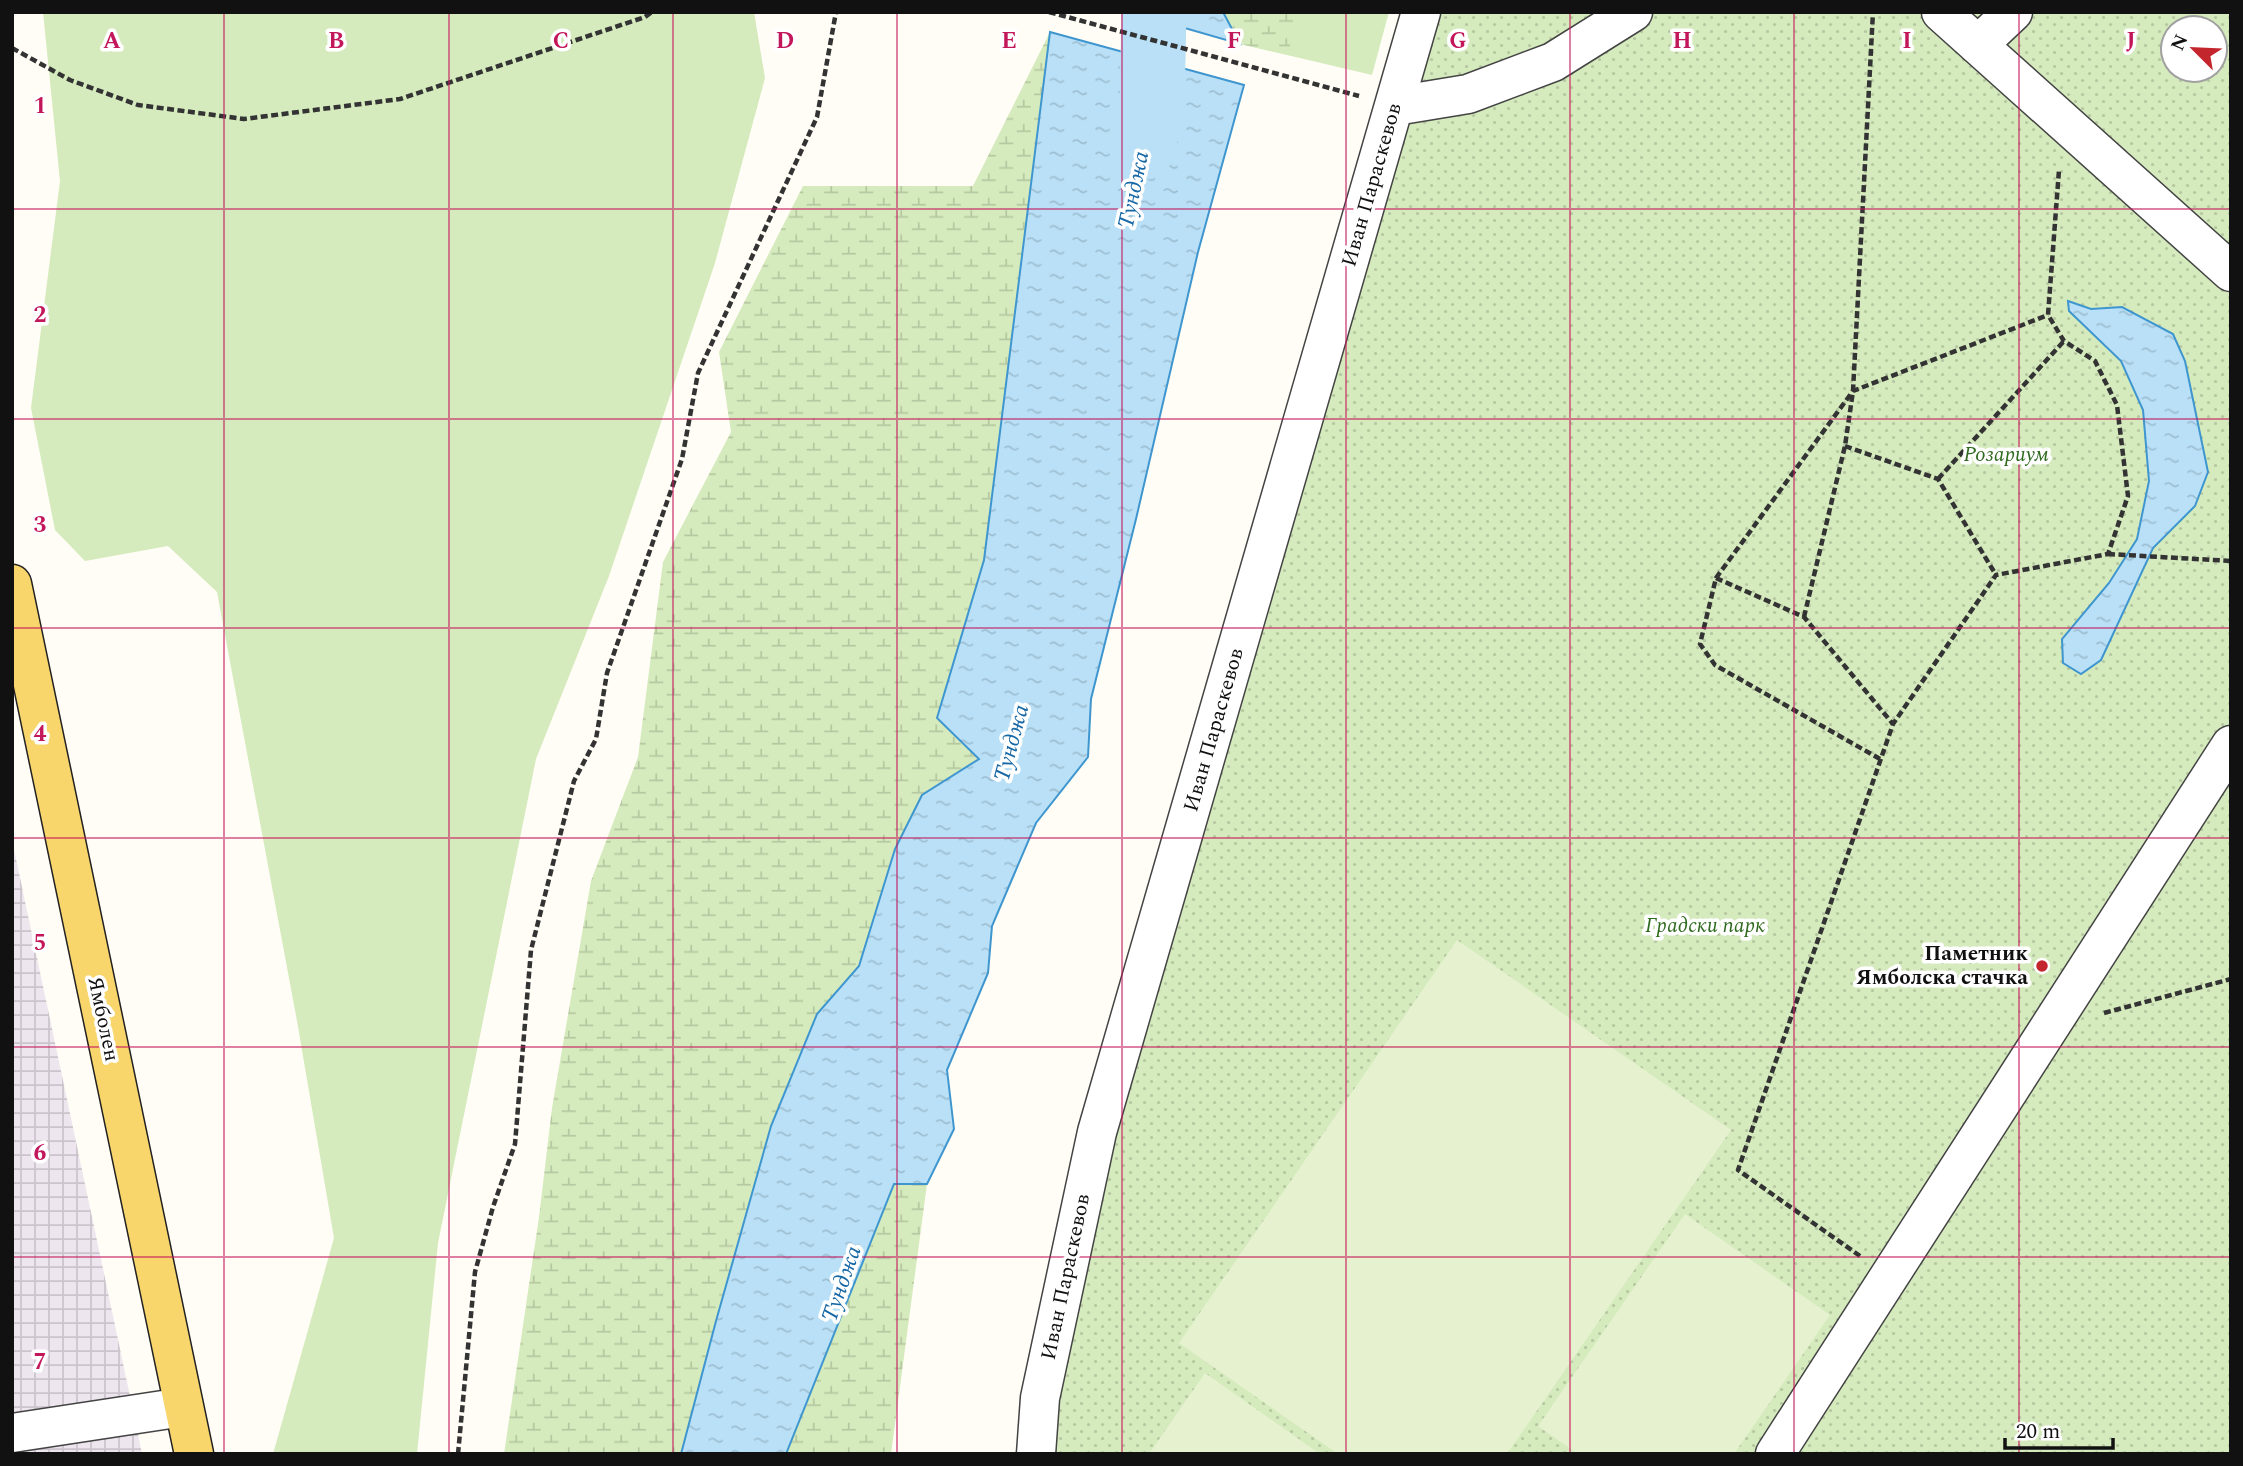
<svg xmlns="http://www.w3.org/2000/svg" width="2243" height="1466" font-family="Spectral,serif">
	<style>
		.industrial { fill: url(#industrial-grid) }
		.grass { fill: #d5ebbd }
		.wetland { fill: url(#wetland-marsh) }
		.park { fill: url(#park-dots); fill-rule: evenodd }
		.pitch { fill: #e6f2cf }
		.water { fill: url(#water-ripples); stroke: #3f96cf; stroke-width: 2 }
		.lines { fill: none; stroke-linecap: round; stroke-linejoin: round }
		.river { stroke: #b9e0f7; stroke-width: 65 }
		.minor-casing { stroke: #444; stroke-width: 41 }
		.major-casing { stroke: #222; stroke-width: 41 }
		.path { stroke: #333; stroke-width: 4.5; stroke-dasharray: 7 3.5; stroke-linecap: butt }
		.minor { stroke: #fff; stroke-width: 38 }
		.major { stroke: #f9d66b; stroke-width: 38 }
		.grid { fill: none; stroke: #c2185b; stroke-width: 2; stroke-opacity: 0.55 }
		.poi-dot { fill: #c4262e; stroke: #fff; stroke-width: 2.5 }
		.labels { text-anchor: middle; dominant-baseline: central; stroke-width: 7; stroke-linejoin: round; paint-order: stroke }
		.street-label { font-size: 21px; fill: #111; stroke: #fff }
		.park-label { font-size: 21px; font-style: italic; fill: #2f6b1f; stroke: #fff }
		.poi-label { font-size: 21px; font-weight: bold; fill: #111; stroke: #fff; text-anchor: end }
		.water-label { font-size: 23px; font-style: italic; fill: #1768a6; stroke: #fff }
		.grid-label { font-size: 23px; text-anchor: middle; font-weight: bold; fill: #c2185b; stroke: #fff; stroke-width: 7; stroke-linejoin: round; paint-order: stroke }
	</style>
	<defs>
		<pattern id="industrial-grid" width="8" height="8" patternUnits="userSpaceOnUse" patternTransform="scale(1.75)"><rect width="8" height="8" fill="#eee6ef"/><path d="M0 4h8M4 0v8" fill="none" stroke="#cbc4cc"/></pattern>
		<pattern id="wetland-marsh" width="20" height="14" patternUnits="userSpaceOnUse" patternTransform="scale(1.75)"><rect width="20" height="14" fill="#d5ebbd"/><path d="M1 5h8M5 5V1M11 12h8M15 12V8" fill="none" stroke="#b6c8a1"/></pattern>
		<pattern id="park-dots" width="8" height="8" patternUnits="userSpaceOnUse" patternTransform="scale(1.75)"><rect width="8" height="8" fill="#d5ebbd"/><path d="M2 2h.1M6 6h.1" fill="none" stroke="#b6c8a1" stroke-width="1.8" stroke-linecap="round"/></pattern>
		<pattern id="water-ripples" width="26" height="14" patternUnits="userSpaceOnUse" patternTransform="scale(1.75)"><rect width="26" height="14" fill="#b9e0f7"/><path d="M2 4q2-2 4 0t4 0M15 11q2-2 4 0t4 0" fill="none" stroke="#9ebfd3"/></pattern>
	</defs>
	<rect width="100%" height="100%" fill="#fffdf5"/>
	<!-- industrial -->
	<path class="industrial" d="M12 840 134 1415 142 1454H12Z"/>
	<!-- grass -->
	<g class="grass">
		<path d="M43 12H754L765 78 715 263 609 576 536 759 438 1243 417 1454H273L334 1238 297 1021 217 592 168 546 85 561 55 530 31 408 60 181Z"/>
		<path d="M1223 12H1389L1372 75 1240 44Z"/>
	</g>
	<!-- wetland -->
	<g class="wetland">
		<path d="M1223 12H1294L1289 55 1240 44Z"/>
		<path d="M1050 32 984 560 937 717 980 759 922 795 895 849 859 966 817 1014 771 1126 716 1321 681 1454H504L539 1217 552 1108 591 881 638 757 663 562 731 432 719 352 803 186H973Z"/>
		<path d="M894 1184H927L891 1454H786Z"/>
	</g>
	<!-- park -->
	<path class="park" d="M1421 12H2231V1454H1036L1040 1398ZM2173 28H2215V70H2173Z"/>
	<!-- pitch -->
	<g class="pitch">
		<path d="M1457 940 1731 1130 1507 1454H1338L1179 1343Z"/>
		<path d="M1685 1214 1830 1315 1734 1454H1578L1538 1426Z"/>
		<path d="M1205 1373 1320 1454H1149Z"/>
	</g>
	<!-- water -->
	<g class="water">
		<path d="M1129 12H1223L1240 44Z"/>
		<path d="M1050 32 1244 85 1198 252 1136 519 1091 699 1088 757 1036 823 992 926 988 973 947 1070 954 1129 927 1184H894L786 1454H681L716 1321 771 1126 817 1014 859 966 895 849 922 795 979 759 937 718 984 560Z"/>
		<path d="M2068 301 2091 309 2122 307 2173 334 2185 361 2208 472 2195 506 2153 548 2101 660 2081 674 2063 663 2062 639 2109 583 2137 539 2149 481 2143 410 2121 361 2069 311Z"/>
	</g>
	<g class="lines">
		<!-- river -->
		<path class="river" d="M1143 147 1152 105 1154 12"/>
		<defs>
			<g id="minor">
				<path d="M1941 12 2231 272"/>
				<path d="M1978 45 2013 12"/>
				<path d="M1395 106 1468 94 1553 62 1633 12"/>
				<path d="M12 1433 183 1407"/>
				<path d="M1036 1454 1040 1398 1097 1132 1421 12"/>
				<path d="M1775 1454 2231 745"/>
			</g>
			<path id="major" d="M12 584 194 1454"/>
		</defs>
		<!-- minor casing -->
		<use href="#minor" class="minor-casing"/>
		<!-- major casing -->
		<use href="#major" class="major-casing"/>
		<!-- path -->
		<g class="path">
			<path d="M1049 12 1359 96"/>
			<path d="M12 48 70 80 138 105 244 119 400 99 645 17 652 12"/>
			<path d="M1845 446 1938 479 1996 575"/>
			<path d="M1938 479 2064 341"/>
			<path d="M2108 554 2231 561"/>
			<path d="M1716 578 1804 617 1893 724"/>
			<path d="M1804 617 1845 446 1853 391 1873 12"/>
			<path d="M1880 759 1715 665 1700 644 1716 578 1853 391 2048 315"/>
			<path d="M2104 1013 2231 979"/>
			<path d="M1860 1256 1738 1170 1893 724 1996 575 2108 554 2128 496 2117 405 2095 361 2064 341 2048 315 2059 170"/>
			<path d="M458 1454 475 1272 493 1207 515 1144 531 950 574 781 596 739 607 673 682 459 698 373 817 117 836 12"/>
		</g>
		<!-- minor -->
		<use href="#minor" class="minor"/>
		<!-- major -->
		<use href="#major" class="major"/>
	</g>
	<!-- grid -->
	<path class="grid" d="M224 12V1454M449 12V1454M673 12V1454M897 12V1454M1122 12V1454M1346 12V1454M1570 12V1454M1794 12V1454M2019 12V1454M12 209H2231M12 419H2231M12 628H2231M12 838H2231M12 1047H2231M12 1257H2231"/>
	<!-- markers -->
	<circle class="poi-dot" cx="2042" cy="966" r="7"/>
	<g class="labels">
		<!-- street labels -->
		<g class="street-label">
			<text transform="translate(1372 185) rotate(-74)">Иван Параскевов</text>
			<text transform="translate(1214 730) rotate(-74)">Иван Параскевов</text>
			<text transform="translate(103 1019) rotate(78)">Ямболен</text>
			<text transform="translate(1066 1277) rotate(-78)">Иван Параскевов</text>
		</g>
		<!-- park labels -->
		<g class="park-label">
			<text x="2006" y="455">Розариум</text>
			<text x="1705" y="926">Градски парк</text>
		</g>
		<!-- poi labels -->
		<g class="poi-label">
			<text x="2028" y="954">Паметник<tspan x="2028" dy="24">Ямболска стачка</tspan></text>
		</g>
		<!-- water labels -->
		<g class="water-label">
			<text transform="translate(1134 190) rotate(-78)">Тунджа</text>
			<text transform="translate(1012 743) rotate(-75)">Тунджа</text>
			<text transform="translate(842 1284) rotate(-71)">Тунджа</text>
		</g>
	</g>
	<g class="grid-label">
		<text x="112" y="48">A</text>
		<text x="336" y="48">B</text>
		<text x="561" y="48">C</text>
		<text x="785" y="48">D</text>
		<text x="1009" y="48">E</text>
		<text x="1234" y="48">F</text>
		<text x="1458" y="48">G</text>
		<text x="1682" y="48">H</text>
		<text x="1907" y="48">I</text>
		<text x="2131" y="48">J</text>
		<text x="40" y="113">1</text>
		<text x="40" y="322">2</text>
		<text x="40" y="532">3</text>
		<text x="40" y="741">4</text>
		<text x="40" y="950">5</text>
		<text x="40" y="1160">6</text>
		<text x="40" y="1369">7</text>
	</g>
	<!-- border -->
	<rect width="2243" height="1466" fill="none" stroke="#111111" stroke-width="28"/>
	<!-- north arrow -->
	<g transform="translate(2194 49) rotate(294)"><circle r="33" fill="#ffffff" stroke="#a0a0a0" stroke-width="2"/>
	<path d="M0-5L12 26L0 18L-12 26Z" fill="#c4262e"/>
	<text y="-10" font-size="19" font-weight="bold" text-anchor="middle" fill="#111111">N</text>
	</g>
	<!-- scale -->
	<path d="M2005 1438v10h108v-10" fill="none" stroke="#111111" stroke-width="3.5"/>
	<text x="2016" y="1438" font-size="21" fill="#111111" stroke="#ffffff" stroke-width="5" paint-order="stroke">20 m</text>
</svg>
